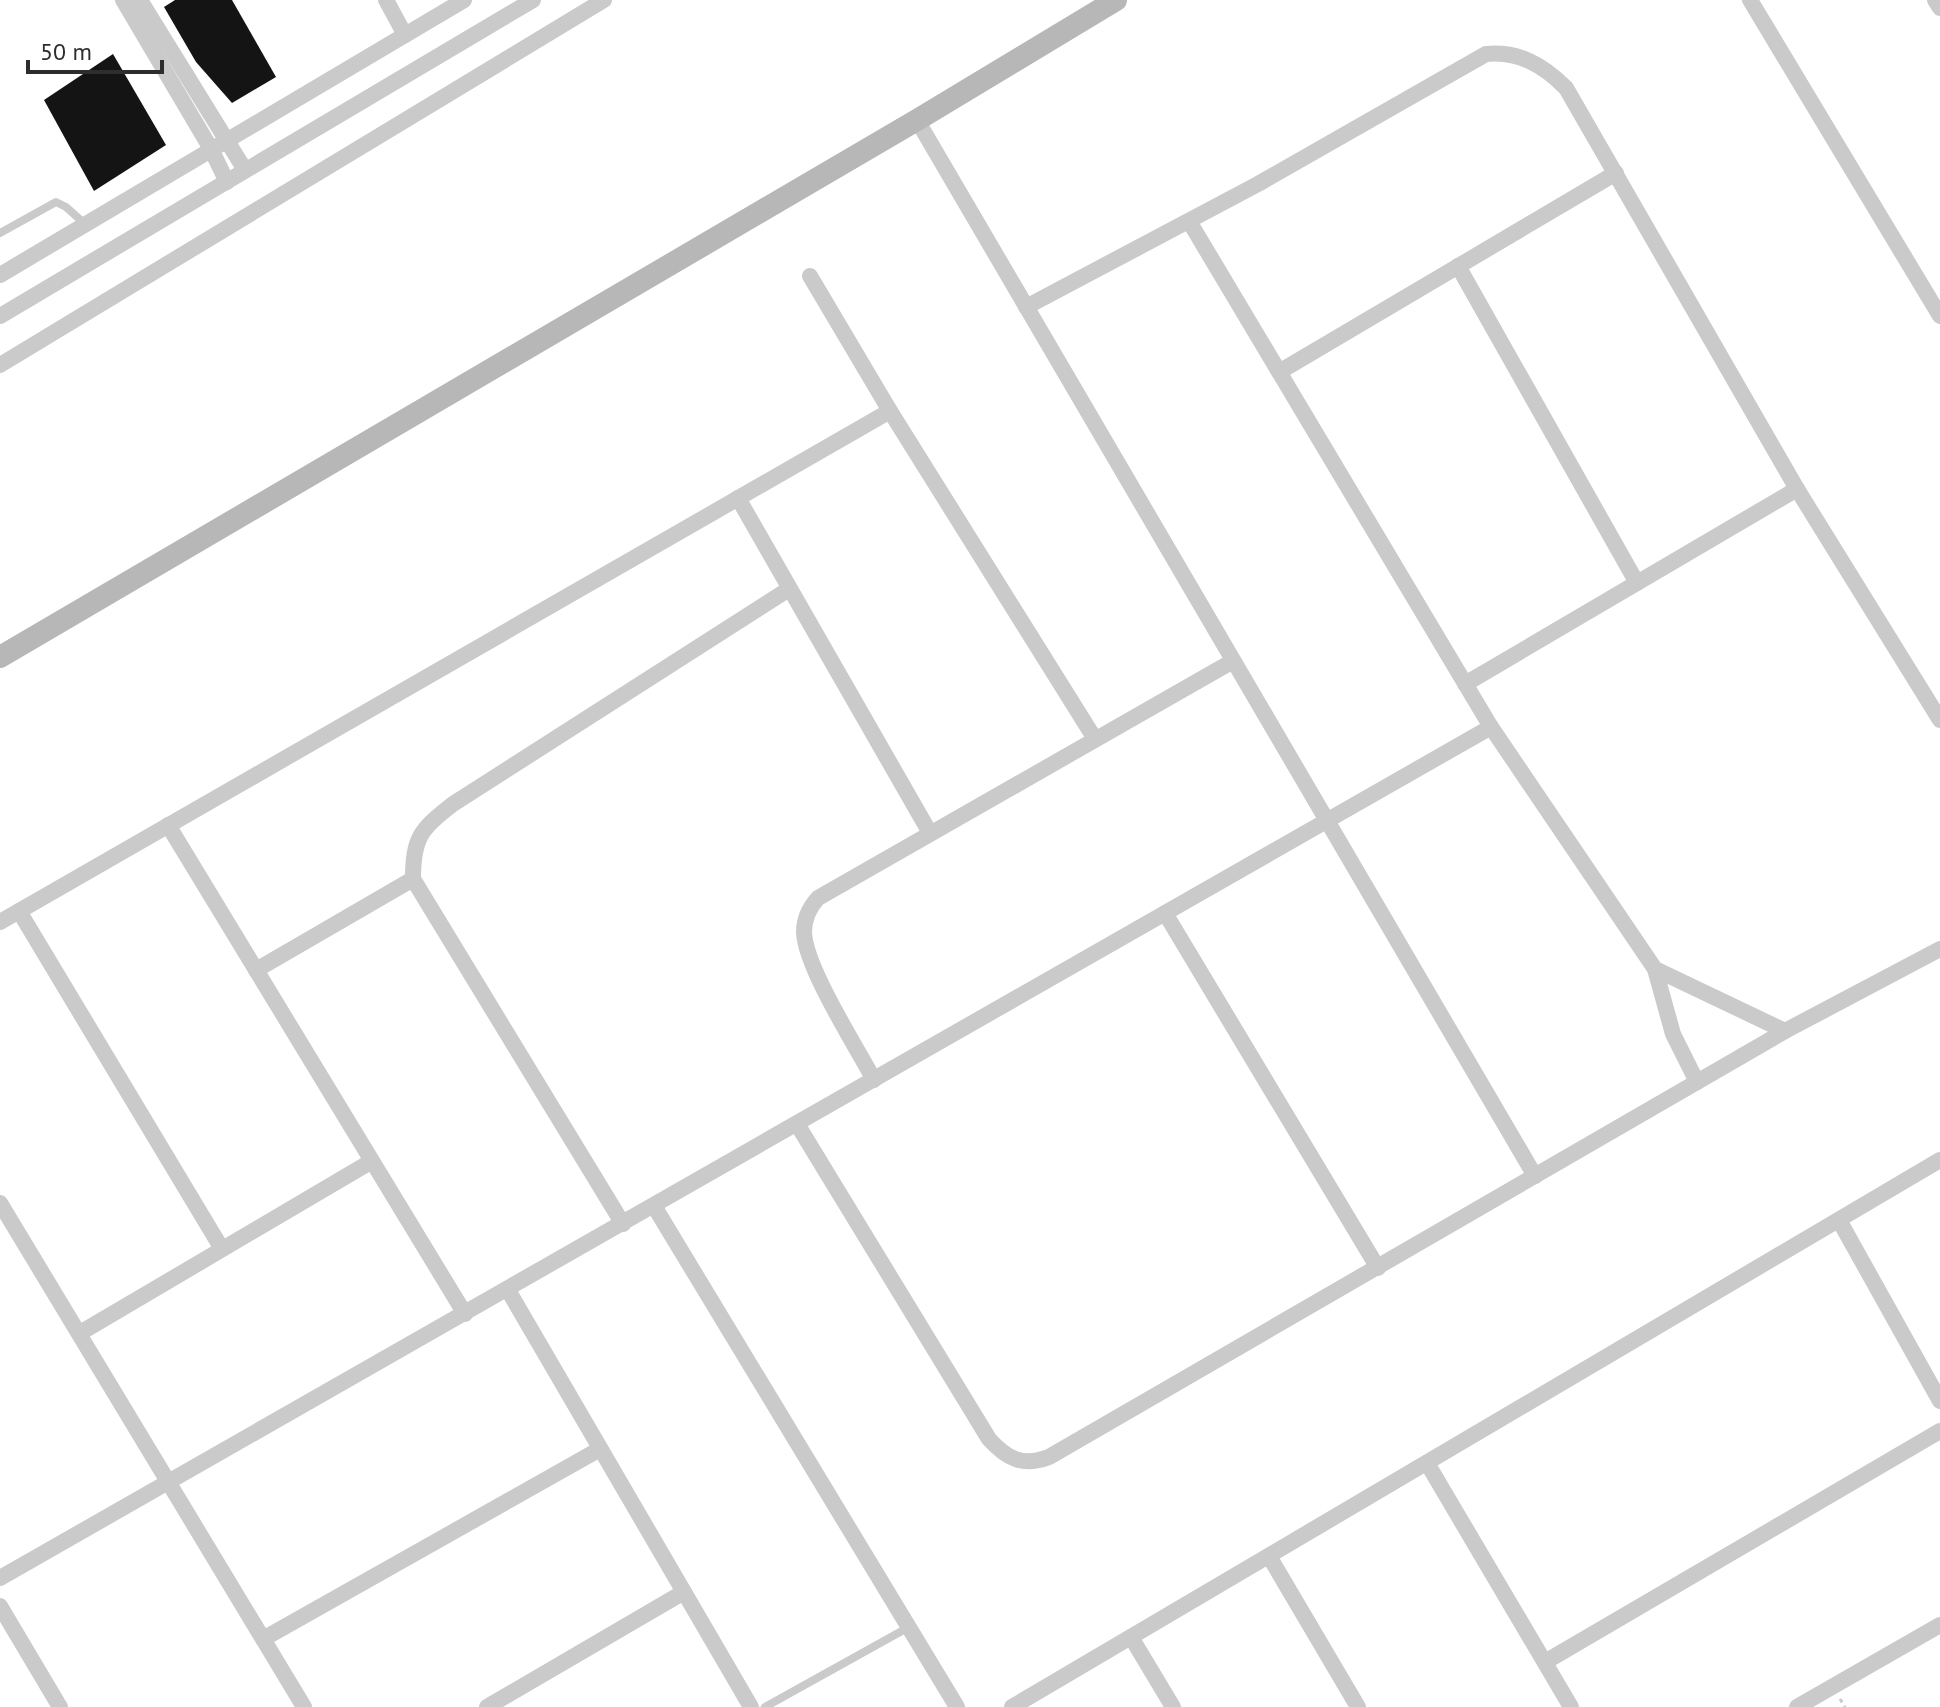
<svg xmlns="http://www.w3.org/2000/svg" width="1940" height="1707" font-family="'PT Sans',sans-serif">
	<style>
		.building { fill: #141414 }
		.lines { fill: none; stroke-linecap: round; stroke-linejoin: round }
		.path { stroke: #cacaca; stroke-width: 3; stroke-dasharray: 4 4; stroke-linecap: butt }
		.lane { stroke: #cacaca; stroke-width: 8 }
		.street { stroke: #cacaca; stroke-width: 16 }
		.secondary { stroke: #b7b7b7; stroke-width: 22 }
	</style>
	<rect width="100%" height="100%" fill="#fff"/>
	<!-- building -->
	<g class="building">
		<path d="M175 0H232L276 77 232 103 196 62 164 7Z"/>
		<path d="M113 54 166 145 94 191 44 100Z"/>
	</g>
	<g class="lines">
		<!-- path -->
		<path class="path" d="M1840 1699 1845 1707"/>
		<!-- lane -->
		<g class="lane">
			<path d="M0 233 56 202 66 207 85 224"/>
			<path d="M765 1707 909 1627"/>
		</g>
		<!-- street -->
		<g class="street">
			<path d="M123 0 211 149 227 182"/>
			<path d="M140 0 245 170"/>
			<path d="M386 0 405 35"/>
			<path d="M1750 0 1940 316"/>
			<path d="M1935 0 1940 8"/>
			<path d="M917 120 1535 1176"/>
			<path d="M1189 221 1491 727 1655 969 1673 1034 1697 1082"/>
			<path d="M1458 266 1637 583"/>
			<path d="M0 275 464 0"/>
			<path d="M810 276 890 411 1095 739"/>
			<path d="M1026 307 1258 184 1486 54C1519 51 1543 65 1566 88L1797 489 1940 720"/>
			<path d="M0 316 533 0"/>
			<path d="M0 365 604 0"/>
			<path d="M1279 372 1616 173"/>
			<path d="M738 498 930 833"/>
			<path d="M1465 684 1797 489"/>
			<path d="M168 825 465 1314"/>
			<path d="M19 911 222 1249"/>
			<path d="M1165 913 1378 1268"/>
			<path d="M0 922 890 411"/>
			<path d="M1655 969 1785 1031"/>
			<path d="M256 970 413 879"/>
			<path d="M874 1080C856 1046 805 967 804 932 804 919 809 908 818 898L1233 661"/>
			<path d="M797 1124 989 1439C1007 1459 1023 1467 1049 1457L1785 1031 1940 949"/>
			<path d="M0 1203 304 1707"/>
			<path d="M654 1206 957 1707"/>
			<path d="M1839 1220 1940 1401"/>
			<path d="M623 1224 413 879C413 837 421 829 453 804L789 589"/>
			<path d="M508 1290 751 1707"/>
			<path d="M80 1333 372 1161"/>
			<path d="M1427 1463 1571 1707"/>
			<path d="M1269 1556 1358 1707"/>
			<path d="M0 1578 1491 727"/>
			<path d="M0 1606 60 1707"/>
			<path d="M1131 1637 1173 1707"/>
			<path d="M263 1639 600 1449"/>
			<path d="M1545 1662 1940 1431"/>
			<path d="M487 1707 684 1592"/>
			<path d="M1012 1707 1940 1160"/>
			<path d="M1797 1707 1940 1625"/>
		</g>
		<!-- secondary -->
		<path class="secondary" d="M0 657 917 120 1116 0"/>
	</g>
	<!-- scale -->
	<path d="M28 60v12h134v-12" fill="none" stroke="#2d2d2d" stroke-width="4"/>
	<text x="40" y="60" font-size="24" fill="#2d2d2d" stroke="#ffffff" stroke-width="6" paint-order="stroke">50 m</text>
</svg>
